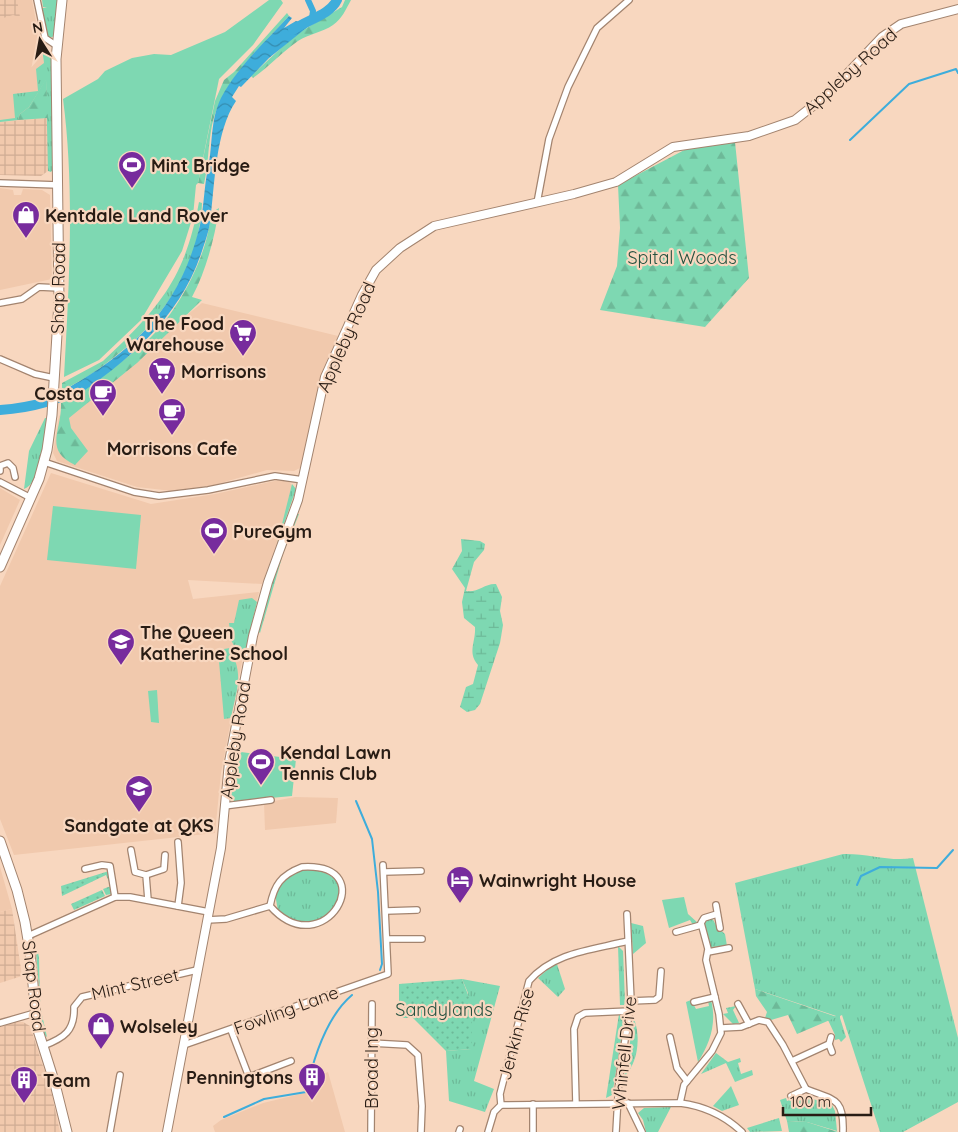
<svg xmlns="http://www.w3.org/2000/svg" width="958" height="1132" font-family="Quicksand,sans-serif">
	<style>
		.built { fill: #f1c9ad }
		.industrial { fill: url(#industrial-grid) }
		.grass { fill: url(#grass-tufts) }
		.forest { fill: url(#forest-firs) }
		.wetland { fill: url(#wetland-marsh) }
		.park { fill: #7ed8b2 }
		.garden { fill: url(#garden-dots) }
		.water { fill: url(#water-waves) }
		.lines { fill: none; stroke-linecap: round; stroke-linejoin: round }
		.stream { stroke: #3eaddb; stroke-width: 2 }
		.canal { stroke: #3eaddb; stroke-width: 6 }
		.river { stroke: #3eaddb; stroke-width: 10 }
		.minor-casing { stroke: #a3846f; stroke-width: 8 }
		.major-casing { stroke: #a3846f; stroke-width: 10 }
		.highway-casing { stroke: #a3846f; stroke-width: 11 }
		.minor { stroke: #fff; stroke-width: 5.5 }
		.major { stroke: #fff; stroke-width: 8 }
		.highway { stroke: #fff; stroke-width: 9 }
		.labels { text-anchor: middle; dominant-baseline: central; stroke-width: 4.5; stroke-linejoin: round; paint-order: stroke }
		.street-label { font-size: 18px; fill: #281c14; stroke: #f8d7bf }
		.poi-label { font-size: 18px; font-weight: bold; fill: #281c14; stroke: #f8d7bf; text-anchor: start }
		.park-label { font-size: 18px; fill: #255240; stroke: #f8d7bf }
	</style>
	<defs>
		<pattern id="industrial-grid" width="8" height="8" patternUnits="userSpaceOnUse" patternTransform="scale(1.25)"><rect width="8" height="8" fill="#f1c9ad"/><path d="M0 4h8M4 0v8" fill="none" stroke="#cfac94"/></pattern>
		<pattern id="grass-tufts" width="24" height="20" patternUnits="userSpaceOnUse" patternTransform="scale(1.25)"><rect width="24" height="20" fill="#7ed8b2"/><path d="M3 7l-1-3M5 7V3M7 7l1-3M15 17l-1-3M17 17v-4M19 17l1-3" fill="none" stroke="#6db998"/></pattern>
		<pattern id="forest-firs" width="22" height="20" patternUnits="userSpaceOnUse" patternTransform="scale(1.25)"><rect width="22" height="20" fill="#7ed8b2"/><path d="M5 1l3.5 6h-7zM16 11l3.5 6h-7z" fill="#6db998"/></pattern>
		<pattern id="wetland-marsh" width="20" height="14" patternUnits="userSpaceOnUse" patternTransform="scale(1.25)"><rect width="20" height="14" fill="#7ed8b2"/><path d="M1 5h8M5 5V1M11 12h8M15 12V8" fill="none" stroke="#6db998"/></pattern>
		<pattern id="garden-dots" width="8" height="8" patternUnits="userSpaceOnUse" patternTransform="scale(1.25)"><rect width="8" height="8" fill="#7ed8b2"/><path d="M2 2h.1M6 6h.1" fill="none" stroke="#6db998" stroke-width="1.8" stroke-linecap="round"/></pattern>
		<pattern id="water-waves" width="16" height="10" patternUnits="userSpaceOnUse" patternTransform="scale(1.25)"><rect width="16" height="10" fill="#3eaddb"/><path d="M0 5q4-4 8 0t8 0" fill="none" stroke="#348cb0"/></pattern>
	</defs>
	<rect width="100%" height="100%" fill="#f8d7bf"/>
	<!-- built -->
	<g class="built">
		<path d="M0 0H32L45 68 48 118 0 122Z"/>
		<path d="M0 188 13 190 14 195H21L23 189 42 190 50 195 52 279 0 290Z"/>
		<path d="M202 303 338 336 324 367 302 467 294 471 267 470 214 485 172 491 137 487 57 461 53 453 59 416Z"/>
		<path d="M51 473 151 504 215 494 279 480 289 482 296 489 262 584 188 580 193 599 259 592 244 651 221 773 215 833 14 855 0 819V586Z"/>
		<path d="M0 488 20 500 0 545Z"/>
		<path d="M295 797 338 798 336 823 265 830 264 803Z"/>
		<path d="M0 867 12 909 0 912Z"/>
		<path d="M328 1072 345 1132H215L213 1126 221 1120 263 1103 313 1091 316 1077Z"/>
	</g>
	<!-- industrial -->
	<g class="industrial">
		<path d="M0 0H17L20 17 13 15 0 19Z"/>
		<path d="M48 118V171L41 176 0 175V122Z"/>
		<path d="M12 909 22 976 0 983V912Z"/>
		<path d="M15 1022H23L30 1026 51 1091 60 1132H0V1027Z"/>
	</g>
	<!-- grass -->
	<g class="grass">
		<path d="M42 0H58L54 36 50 38 47 36 42 8H47L43 7Z"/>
		<path d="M40 35 53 60V169L51 172 48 171 46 80 29 107 20 114 18 120 0 122V120L15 118 13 94 38 91 36 69 44 63Z"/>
		<path d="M199 202 202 203C200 259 170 310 128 346L124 341C169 296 187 266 199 202Z"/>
		<path d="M45 418H47C45 434 41 484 24 489L29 451Z"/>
		<path d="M292 484 296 489 277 544Z"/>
		<path d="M297 514H299L283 554 260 633 258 631 266 599Z"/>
		<path d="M252 598 257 602 244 656 240 657 231 640 229 623H234L239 600Z"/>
		<path d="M230 648C244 676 237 688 231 718L224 719 218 650Z"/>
		<path d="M843 854C866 853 890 862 913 858L958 1038V1102L903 1132H880L842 1015 840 1016V1018L846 1037 841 1042 839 1039 835 1040V1035L828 1020 836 1016 755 989 735 883Z"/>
		<path d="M307 869C373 876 327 934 295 921 289 919 283 914 278 911L275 894C283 880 290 872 307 869Z"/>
		<path d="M712 918 717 927 725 934 727 946 711 947 704 924 707 920Z"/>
		<path d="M631 923 643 926 646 943 633 954Z"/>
		<path d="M35 940 39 957 40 1006 47 1037 43 1034Z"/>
		<path d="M618 946 623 951 625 1002 624 1005H620Z"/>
		<path d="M557 964 565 989 558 997 538 978 547 970Z"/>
		<path d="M462 979 500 986 474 1081 494 1089 485 1112 449 1101 446 1051 471 1049 468 993Z"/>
		<path d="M736 1006 733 1010 739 1023 744 1022 733 1024 723 1014 728 1013 726 1008Z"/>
		<path d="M619 1014 624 1020 613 1090 612 1095 606 1098Z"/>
		<path d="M634 1019C641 1037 638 1063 624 1077Z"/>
		<path d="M716 1053 728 1062 740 1058 741 1062 738 1063 741 1074 752 1070 753 1075 735 1082 726 1063 701 1074Z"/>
		<path d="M731 1086 739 1105 722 1111 713 1106Z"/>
		<path d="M786 1098 787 1101 792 1099 794 1102 810 1098 832 1105 835 1111 837 1131 807 1122 787 1121 780 1100Z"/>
		<path d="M671 1107 658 1132H646L643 1120 638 1113 644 1108Z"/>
		<path d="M779 1118 782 1131 750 1132 747 1128Z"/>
	</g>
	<!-- forest -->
	<g class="forest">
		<path d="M345 0H351C346 9 342 19 333 25 323 32 309 34 298 41 282 52 269 67 253 78L251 76 295 35 342 7Z"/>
		<path d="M287 13 289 16C258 50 219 83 211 131 208 149 208 167 204 184L198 183 215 101 224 80 234 72Z"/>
		<path d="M46 79 48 118 18 120 20 114 29 107Z"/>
		<path d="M735 142 749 278 705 327 600 310 617 266 620 228 618 185 690 147Z"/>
		<path d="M219 208C215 237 206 271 192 297L202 300 137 363 69 418 71 428 88 451 75 465C43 450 62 431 61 403L71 400C96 380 123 362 147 341 178 312 208 256 211 213Z"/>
		<path d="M124 341 128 346C107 363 86 380 62 390V383L103 361Z"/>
		<path d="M755 989 837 1017 797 1034 788 1015 771 1020 765 1018 767 1012 756 996Z"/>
		<path d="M787 1121 807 1122 838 1132H789Z"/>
	</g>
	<!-- wetland -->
	<path class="wetland" d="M461 539 480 541 485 544 484 550 474 562 466 591C478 593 485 583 496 584L502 597 500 611 503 625 500 643 480 704 475 710 467 712 460 707 466 687 473 684 478 665C467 652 476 642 475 627L464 618 462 602 465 588 452 569 462 551Z"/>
	<!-- park -->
	<g class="park">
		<path d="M269 0H281L283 3 253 45 219 79 198 183 196 185 193 216 182 251 141 320 99 360 64 377C69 285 75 190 63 99L98 79 105 71 132 58 154 54 171 55 225 32Z"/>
		<path d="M53 506 141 515 136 569 47 560Z"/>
		<path d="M157 690 159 723 151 722 148 691Z"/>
		<path d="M241 752 296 759 292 796 228 802 234 754Z"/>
		<path d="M684 897 688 914 698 923 693 925 690 920 669 928 662 900Z"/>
		<path d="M691 1000 696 1009 709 1006 708 1001 711 1000C717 1023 710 1043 698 1062L686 1002Z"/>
	</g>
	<!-- garden -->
	<g class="garden">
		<path d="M109 871 111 894 106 895 103 889 111 886 106 875 62 896 61 886Z"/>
		<path d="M102 890 105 896 74 910 71 904Z"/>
		<path d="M462 979 472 1005V1049L446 1051 413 1018H399V984Z"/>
	</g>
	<!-- water -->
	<path class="water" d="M289 16 292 18 284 28 296 21 310 25 269 58 241 87 239 86 232 97 236 101C215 132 215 184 210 222 209 231 205 242 202 251 180 318 128 361 71 400L68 388C138 348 181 304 200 225 204 206 204 187 208 168 213 145 210 120 221 98 238 66 265 42 289 16Z"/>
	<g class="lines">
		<!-- stream -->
		<g class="stream">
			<path d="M850 140 909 84 956 69 958 73"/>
			<path d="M356 801 372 839 378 892 382 964 380 970"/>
			<path d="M857 885 861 876 880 867 937 868 953 850"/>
			<path d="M224 1117 264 1099 306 1092C313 1060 326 1017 352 995"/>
		</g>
		<!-- canal -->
		<path class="canal" d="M308 0 313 11 312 18"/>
		<!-- river -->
		<g class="river">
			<path d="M293 30C306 20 330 15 337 0"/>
			<path d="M0 410C28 408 56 402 80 387"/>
		</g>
		<defs>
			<g id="minor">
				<path d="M37 0 45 38 57 46"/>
				<path d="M0 183 58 185"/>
				<path d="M537 203 549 139 568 87 597 28 629 0"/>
				<path d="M0 303 22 299 39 287 59 288"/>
				<path d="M0 359 35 374 54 378"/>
				<path d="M44 462 134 492 159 496 208 490 275 476 303 480"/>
				<path d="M0 471V466L8 463 13 468 15 477"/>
				<path d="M0 482 31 498"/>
				<path d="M224 806 271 800"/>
				<path d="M178 842 181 883 178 906"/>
				<path d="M131 850 135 872 146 875 148 900"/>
				<path d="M302 867C384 862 324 967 270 906 274 885 281 875 302 867Z"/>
				<path d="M85 869 102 865 110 866 115 897"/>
				<path d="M384 872 421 871"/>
				<path d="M146 875 164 869 165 855"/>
				<path d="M716 905 720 928"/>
				<path d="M386 911 417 910"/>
				<path d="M207 920 226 919 270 906"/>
				<path d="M676 932 701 925"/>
				<path d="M28 936 115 897H130L209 912"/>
				<path d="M387 939H422"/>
				<path d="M708 952 729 948"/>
				<path d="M631 1001 655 1000 659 997 661 971"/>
				<path d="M694 1002 715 997"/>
				<path d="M738 1004 749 1024"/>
				<path d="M0 1023 35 1013"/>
				<path d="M721 1028 741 1027 759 1020 768 1022 783 1045 806 1089C833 1100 844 1097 843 1131"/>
				<path d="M231 1030 249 1077 291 1061"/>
				<path d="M670 1037 677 1068 687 1081"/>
				<path d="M371 1043 407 1045 418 1055 422 1106 421 1132"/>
				<path d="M829 1044 832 1052"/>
				<path d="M184 1045 388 974 383 865"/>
				<path d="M43 1046C64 1038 75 1031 74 1007L82 997 197 970"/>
				<path d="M792 1061 829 1044 831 1037"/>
				<path d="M791 1096 806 1089"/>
				<path d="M628 1103 642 1132"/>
				<path d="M680 1103 684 1085 712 1051 721 1033 719 1014 706 960 708 949 701 923 704 918 717 914"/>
				<path d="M533 1104V1132"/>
				<path d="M576 1104 574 1029 578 1017 585 1013 630 1011"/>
				<path d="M501 1105 680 1103C704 1106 724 1115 742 1132"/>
				<path d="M110 1132 120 1075"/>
				<path d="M371 1132 372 1004"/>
				<path d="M459 1132 460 1129"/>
				<path d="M488 1132 494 1112 501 1105 500 1094 529 981C554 952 592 950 628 941"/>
				<path d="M616 1132 619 1079 631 1001 627 914"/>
			</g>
			<path id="major" d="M167 1132 221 848 229 762 253 636 268 582 298 500 325 377 362 295 376 270 400 248 434 226 574 194 616 182 673 147 749 136 795 120 828 94 882 37 901 24 958 9"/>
			<g id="highway">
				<path d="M0 567 39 479 47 450 52 415 59 302 56 59 62 0"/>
				<path d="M0 841 17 890 25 922 30 952 37 1027 55 1084 67 1132"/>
			</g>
		</defs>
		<!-- minor casing -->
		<use href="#minor" class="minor-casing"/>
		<!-- major casing -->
		<use href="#major" class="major-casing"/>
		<!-- highway casing -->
		<use href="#highway" class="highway-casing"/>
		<!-- minor -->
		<use href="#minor" class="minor"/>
		<!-- major -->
		<use href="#major" class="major"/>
		<!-- highway -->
		<use href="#highway" class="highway"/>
	</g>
	<!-- icons -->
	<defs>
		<symbol id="stadium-pin" viewBox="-11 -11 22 30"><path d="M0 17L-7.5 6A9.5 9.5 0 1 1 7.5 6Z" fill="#772b9d" stroke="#f8d7bf"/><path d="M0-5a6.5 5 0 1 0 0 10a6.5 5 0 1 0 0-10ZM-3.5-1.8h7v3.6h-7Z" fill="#fff"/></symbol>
		<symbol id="shop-pin" viewBox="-11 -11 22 30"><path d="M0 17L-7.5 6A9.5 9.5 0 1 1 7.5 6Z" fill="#772b9d" stroke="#f8d7bf"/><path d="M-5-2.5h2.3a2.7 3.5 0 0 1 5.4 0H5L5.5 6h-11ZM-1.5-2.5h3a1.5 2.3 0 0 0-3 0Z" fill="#fff"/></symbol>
		<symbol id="supermarket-pin" viewBox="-11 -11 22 30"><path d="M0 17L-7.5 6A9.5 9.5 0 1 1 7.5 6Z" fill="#772b9d" stroke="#f8d7bf"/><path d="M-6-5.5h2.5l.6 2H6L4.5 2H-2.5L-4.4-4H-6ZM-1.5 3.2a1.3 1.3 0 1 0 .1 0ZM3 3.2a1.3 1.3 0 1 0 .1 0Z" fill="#fff"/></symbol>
		<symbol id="cafe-pin" viewBox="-11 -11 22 30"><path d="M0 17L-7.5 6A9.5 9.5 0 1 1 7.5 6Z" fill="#772b9d" stroke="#f8d7bf"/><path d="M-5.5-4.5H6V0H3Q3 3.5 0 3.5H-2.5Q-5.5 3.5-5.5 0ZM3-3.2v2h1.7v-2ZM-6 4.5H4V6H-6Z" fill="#fff"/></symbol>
		<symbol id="school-pin" viewBox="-11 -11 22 30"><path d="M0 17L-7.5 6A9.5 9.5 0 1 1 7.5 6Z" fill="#772b9d" stroke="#f8d7bf"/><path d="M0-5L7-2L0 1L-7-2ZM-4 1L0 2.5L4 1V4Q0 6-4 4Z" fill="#fff"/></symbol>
		<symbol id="hotel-pin" viewBox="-11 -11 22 30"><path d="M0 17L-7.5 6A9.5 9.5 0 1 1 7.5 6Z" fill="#772b9d" stroke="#f8d7bf"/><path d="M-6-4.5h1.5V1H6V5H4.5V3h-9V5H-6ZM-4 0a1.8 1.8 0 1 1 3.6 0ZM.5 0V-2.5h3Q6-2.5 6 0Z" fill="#fff"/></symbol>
		<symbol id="building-pin" viewBox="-11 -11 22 30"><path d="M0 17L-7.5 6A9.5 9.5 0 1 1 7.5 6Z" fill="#772b9d" stroke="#f8d7bf"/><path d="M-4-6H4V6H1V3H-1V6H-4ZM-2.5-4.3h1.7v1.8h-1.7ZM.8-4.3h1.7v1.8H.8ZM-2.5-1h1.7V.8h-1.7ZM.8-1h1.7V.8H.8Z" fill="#fff"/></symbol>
	</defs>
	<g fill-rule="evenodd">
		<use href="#stadium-pin" x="116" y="149" width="32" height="43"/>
		<use href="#shop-pin" x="10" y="199" width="32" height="43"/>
		<use href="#supermarket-pin" x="227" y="317" width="32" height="43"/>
		<use href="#supermarket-pin" x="146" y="355" width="32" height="43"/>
		<use href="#cafe-pin" x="87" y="377" width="32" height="43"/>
		<use href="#cafe-pin" x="156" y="396" width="32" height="43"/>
		<use href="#stadium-pin" x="198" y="515" width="32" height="43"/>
		<use href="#school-pin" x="105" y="626" width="32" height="43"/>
		<use href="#stadium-pin" x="245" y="746" width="32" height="43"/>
		<use href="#school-pin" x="123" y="773" width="32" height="43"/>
		<use href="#hotel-pin" x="444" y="864" width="32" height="43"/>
		<use href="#shop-pin" x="85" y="1010" width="32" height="43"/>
		<use href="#building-pin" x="296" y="1061" width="32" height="43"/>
		<use href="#building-pin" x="8" y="1064" width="32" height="43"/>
	</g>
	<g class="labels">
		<!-- street labels -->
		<g class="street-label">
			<text transform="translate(850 71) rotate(-42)">Appleby Road</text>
			<text transform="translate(58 288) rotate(-89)">Shap Road</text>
			<text transform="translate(346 337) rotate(-66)">Appleby Road</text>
			<text transform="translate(235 740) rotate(-81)">Appleby Road</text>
			<text transform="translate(135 984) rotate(-13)">Mint Street</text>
			<text transform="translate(34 986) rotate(83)">Shap Road</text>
			<text transform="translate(286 1010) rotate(-20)">Fowling Lane</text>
			<text transform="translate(516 1034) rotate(-75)">Jenkin Rise</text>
			<text transform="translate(624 1053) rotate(-84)">Whinfell Drive</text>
			<text transform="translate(371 1068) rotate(-90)">Broad Ing</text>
		</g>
		<!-- poi labels -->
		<g class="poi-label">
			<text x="151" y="165">Mint Bridge</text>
			<text x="45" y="215">Kentdale Land Rover</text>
			<text x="224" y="323" text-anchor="end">The Food<tspan x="224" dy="21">Warehouse</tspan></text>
			<text x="181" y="371">Morrisons</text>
			<text x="84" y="393" text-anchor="end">Costa</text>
			<text x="172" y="448" text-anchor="middle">Morrisons Cafe</text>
			<text x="233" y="531">PureGym</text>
			<text x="140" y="632">The Queen<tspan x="140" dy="21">Katherine School</tspan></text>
			<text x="280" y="752">Kendal Lawn<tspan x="280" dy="21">Tennis Club</tspan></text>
			<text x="139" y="825" text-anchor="middle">Sandgate at QKS</text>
			<text x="479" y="880">Wainwright House</text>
			<text x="120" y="1026">Wolseley</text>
			<text x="293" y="1077" text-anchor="end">Penningtons</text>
			<text x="43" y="1080">Team</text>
		</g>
		<!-- park labels -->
		<g class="park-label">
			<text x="682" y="257">Spital Woods</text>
			<text x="444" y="1009">Sandylands</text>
		</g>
	</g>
	<!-- north arrow -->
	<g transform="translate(40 40) rotate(349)" stroke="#f8d7bf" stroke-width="4" paint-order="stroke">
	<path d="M0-4L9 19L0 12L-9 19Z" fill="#281c14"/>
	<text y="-8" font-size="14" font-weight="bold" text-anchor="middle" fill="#281c14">N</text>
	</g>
	<!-- scale -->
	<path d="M783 1107v8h88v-8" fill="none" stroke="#281c14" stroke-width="2.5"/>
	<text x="790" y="1107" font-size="15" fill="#281c14" stroke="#f8d7bf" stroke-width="4" paint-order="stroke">100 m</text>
</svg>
